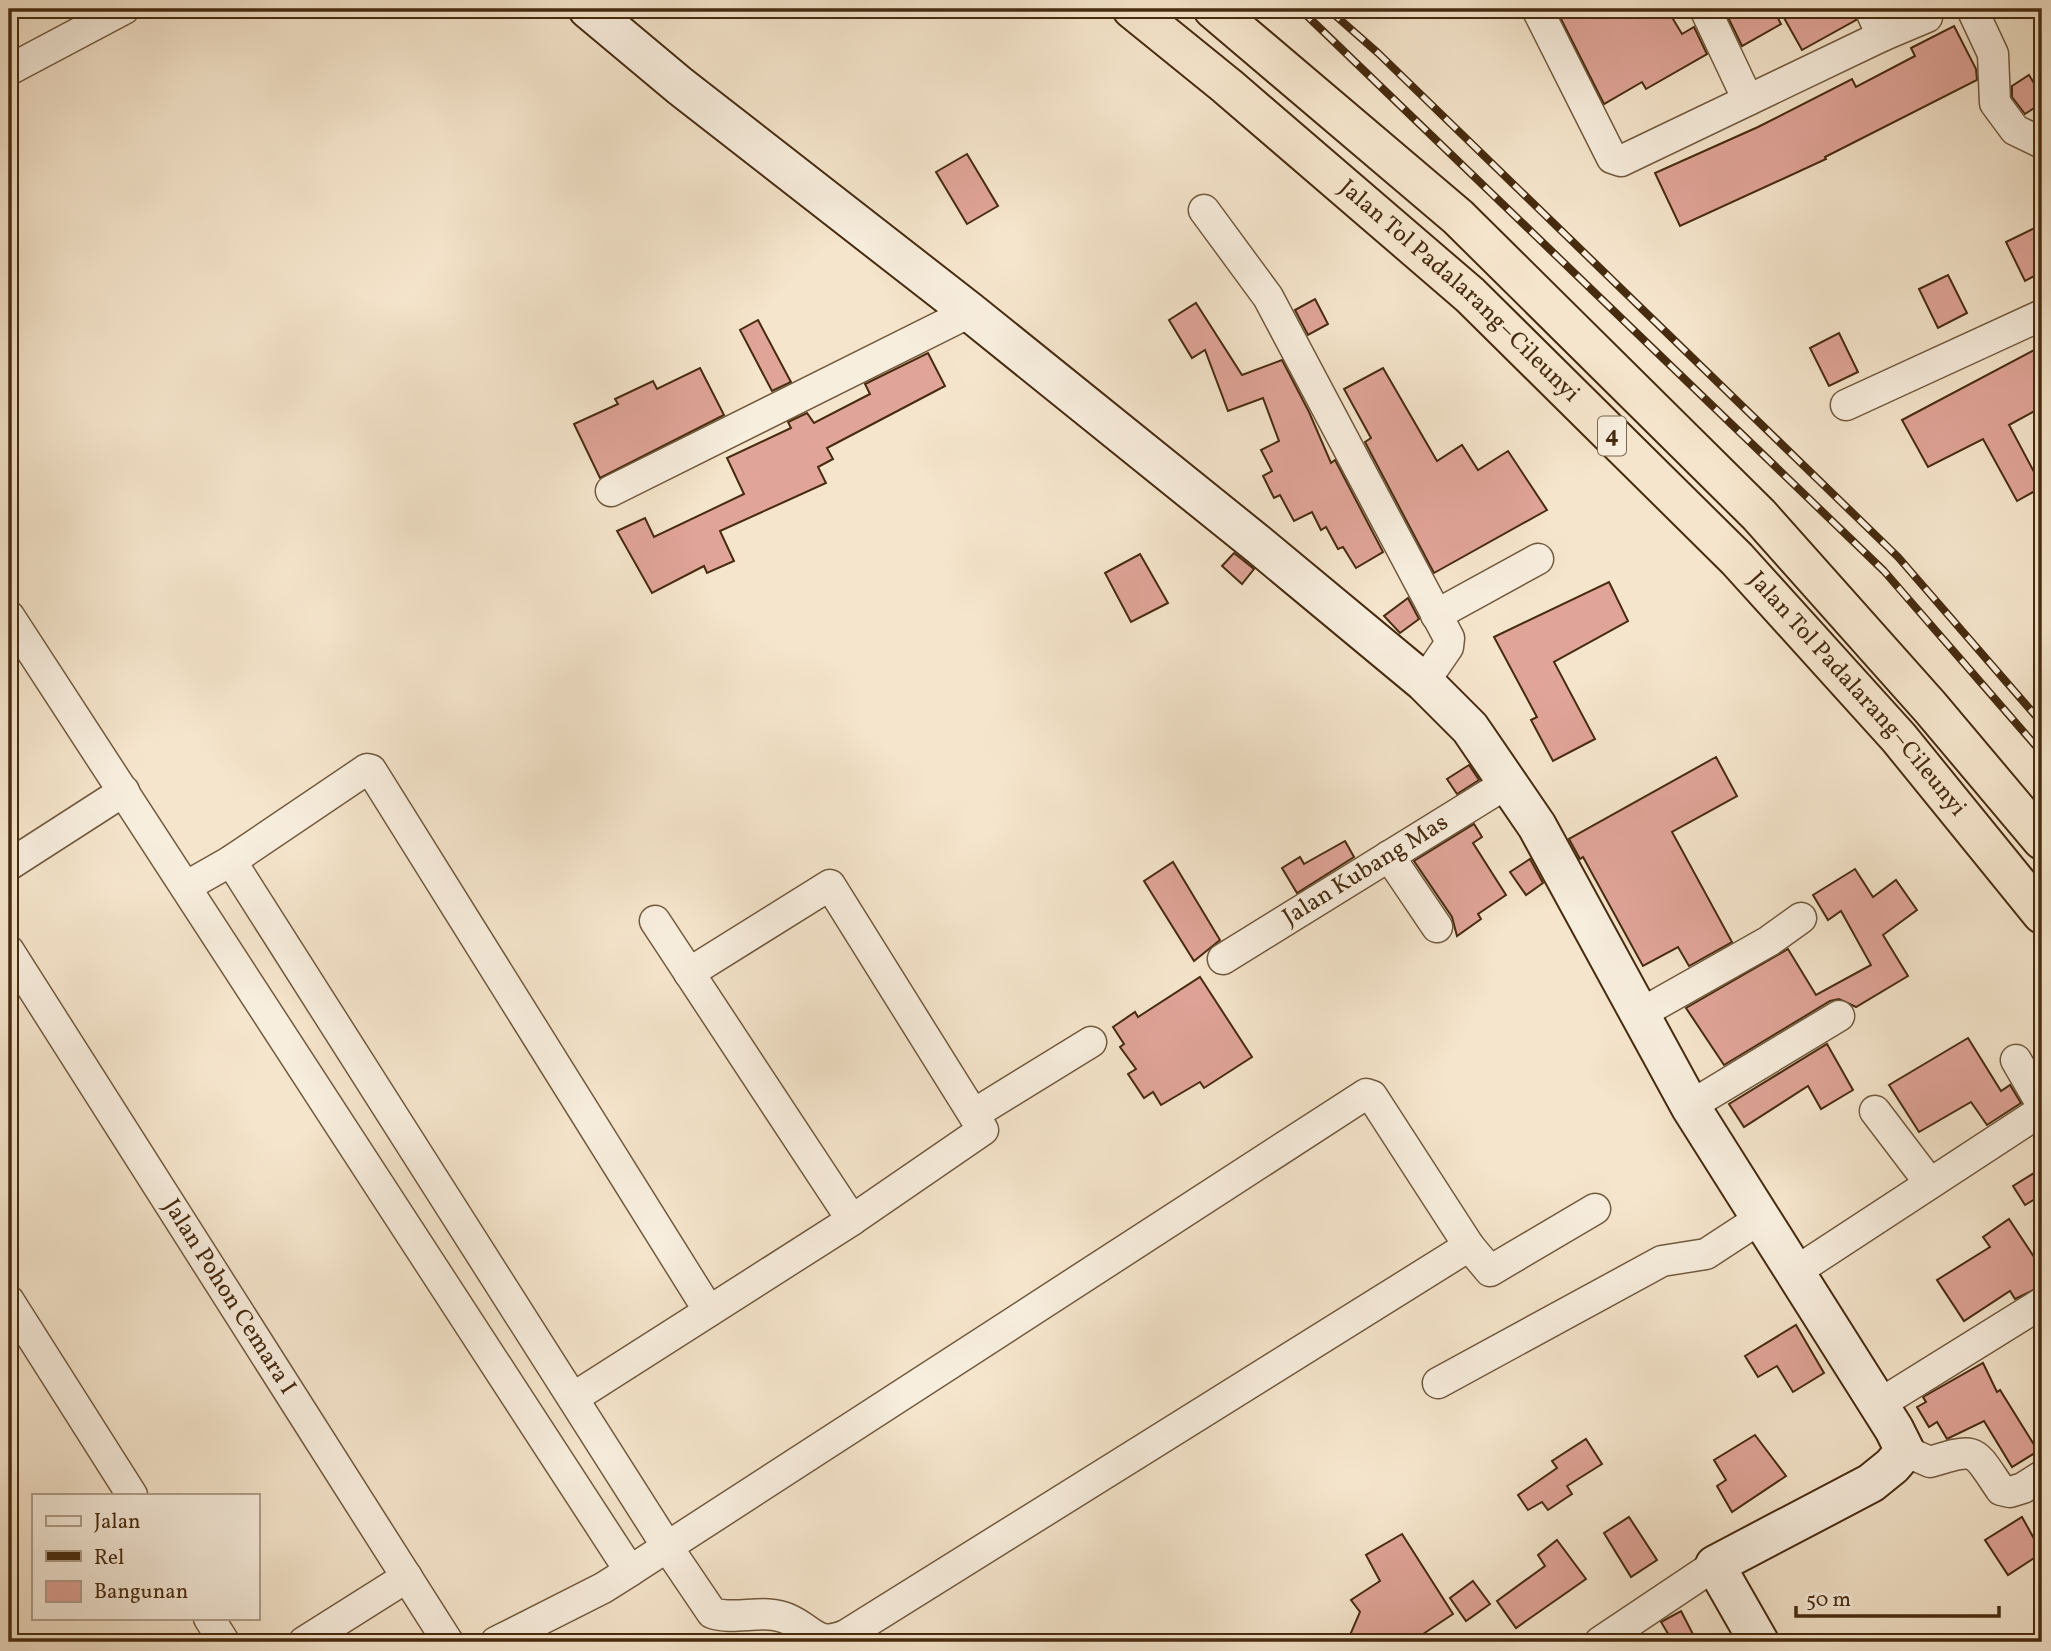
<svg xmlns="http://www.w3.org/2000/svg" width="2051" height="1651" font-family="Vollkorn,serif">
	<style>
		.building { fill: #e0a498; stroke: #472b0f; stroke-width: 2 }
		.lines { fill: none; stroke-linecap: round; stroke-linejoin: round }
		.street-casing { stroke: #725a3e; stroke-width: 33 }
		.secondary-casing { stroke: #472b0f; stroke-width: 42 }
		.highway-casing { stroke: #472b0f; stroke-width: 42 }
		.street { stroke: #f8eede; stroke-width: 30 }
		.secondary { stroke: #f8eede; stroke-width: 38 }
		.highway { stroke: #f5e5cc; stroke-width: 38 }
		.rail-casing { stroke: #472b0f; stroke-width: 8 }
		.rail { stroke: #f8eede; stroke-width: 5; stroke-dasharray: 16; stroke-linecap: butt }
		.labels { text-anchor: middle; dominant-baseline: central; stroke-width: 5; stroke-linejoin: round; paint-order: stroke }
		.shield { fill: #f8eede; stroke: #7c664d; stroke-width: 2 }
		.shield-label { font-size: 23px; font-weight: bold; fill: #472b0f }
		.street-label { font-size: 24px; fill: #472b0f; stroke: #f8eede }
	</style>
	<rect width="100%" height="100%" fill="#f5e5cc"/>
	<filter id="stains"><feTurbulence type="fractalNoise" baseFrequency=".00286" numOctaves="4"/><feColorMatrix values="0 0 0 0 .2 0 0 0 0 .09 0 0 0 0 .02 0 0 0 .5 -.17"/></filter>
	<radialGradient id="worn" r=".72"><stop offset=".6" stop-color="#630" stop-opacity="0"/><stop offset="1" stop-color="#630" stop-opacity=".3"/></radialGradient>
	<!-- building -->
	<g class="building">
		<path d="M1556 9H1667L1682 34 1694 27 1707 54 1646 89 1642 82 1604 104Z"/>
		<path d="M1724 9H1773L1781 24 1742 46Z"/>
		<path d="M1779 9H1853L1856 20 1802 50Z"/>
		<path d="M1954 26 1976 69 1977 80 1825 157 1826 159 1680 226 1655 173 1758 127 1852 79 1856 87 1915 56 1911 48Z"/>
		<path d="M2029 75 2042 96V103L2025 114 2012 97V86Z"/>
		<path d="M967 154 998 206 967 224 936 172Z"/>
		<path d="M2035 228 2042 242V272L2025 281 2006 242Z"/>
		<path d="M1948 275 1967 313 1938 328 1919 289Z"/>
		<path d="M1315 299 1328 324 1308 335 1295 310Z"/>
		<path d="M1196 303 1242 375 1282 360 1309 412 1331 463 1335 460 1383 552 1356 568 1343 547 1338 549 1326 527 1321 530 1312 512 1294 521 1280 495 1274 498 1263 476 1272 471 1261 450 1279 441 1263 398 1228 411 1205 350 1192 358 1169 320Z"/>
		<path d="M758 320 791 382 772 391 740 330Z"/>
		<path d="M1839 333 1858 372 1829 386 1810 348Z"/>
		<path d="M2042 346V407L2009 425 2042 487 2017 501 1983 439 1928 467 1902 420Z"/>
		<path d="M928 353 945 386 827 448 833 459 818 467 826 483 720 531 734 561 707 573 704 566 652 593 617 531 645 518 654 537 744 494 727 458 791 428 788 422 807 413 814 423 870 394 865 384Z"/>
		<path d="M700 368 724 415 600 478 574 424 618 404 615 399 653 381 657 389Z"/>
		<path d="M1383 368 1437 461 1462 445 1478 470 1508 451 1547 510 1434 573 1365 442 1371 438 1344 389Z"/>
		<path d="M1234 553 1254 569 1242 584 1222 566Z"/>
		<path d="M1140 554 1168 603 1131 622 1105 573Z"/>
		<path d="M1609 582 1628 621 1554 662 1595 739 1553 761 1531 720 1537 717 1494 637Z"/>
		<path d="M1408 598 1419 619 1400 633 1384 616Z"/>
		<path d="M1716 757 1737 796 1672 832 1732 942 1689 966 1678 947 1643 966 1583 857 1580 859 1569 839Z"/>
		<path d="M1469 765 1479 780 1457 794 1447 779Z"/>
		<path d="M1474 824 1482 837 1473 843 1506 895 1478 914 1481 919 1457 936 1452 917 1414 861Z"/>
		<path d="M1345 841 1354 857 1297 893 1282 868 1300 857 1304 864Z"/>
		<path d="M1530 859 1543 883 1526 895 1510 872Z"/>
		<path d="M1173 862 1220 940 1194 961 1144 881Z"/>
		<path d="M1855 869 1873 897 1896 880 1917 910 1883 935 1908 976 1856 1007 1839 999 1830 1001 1724 1065 1686 1008 1788 949 1816 995 1871 965 1841 911 1828 920 1813 895Z"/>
		<path d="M1200 977 1252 1057 1204 1088 1200 1082 1161 1105 1153 1092 1144 1098 1128 1074 1136 1069 1120 1047 1124 1044 1113 1027 1135 1012 1138 1017Z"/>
		<path d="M1968 1038 2001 1091 2010 1085 2021 1103 1987 1125 1971 1102 1919 1132 1889 1085Z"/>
		<path d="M1827 1044 1853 1090 1821 1109 1808 1086 1744 1127 1729 1104Z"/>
		<path d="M2042 1168V1195L2025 1205 2013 1186Z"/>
		<path d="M2009 1219 2042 1269V1286L2015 1299 2010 1291 1964 1321 1937 1280 1990 1247 1983 1237Z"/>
		<path d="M1796 1325 1824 1373 1793 1392 1777 1366 1758 1377 1745 1356Z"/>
		<path d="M1983 1363 1997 1392 2000 1390 2038 1451 2012 1467 1984 1421 1947 1439 1937 1422 1929 1427 1917 1407 1926 1402 1923 1397Z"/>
		<path d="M1755 1435 1786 1476 1732 1512 1717 1486 1726 1480 1714 1460Z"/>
		<path d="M1586 1439 1602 1464 1567 1486 1572 1494 1548 1510 1542 1502 1528 1510 1518 1495 1557 1468 1552 1461Z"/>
		<path d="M1629 1517 1657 1560 1631 1577 1604 1533Z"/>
		<path d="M2022 1517 2042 1553 2008 1575 1985 1540Z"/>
		<path d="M1402 1534 1453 1614 1411 1642H1347L1360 1612 1351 1600 1380 1581 1366 1555Z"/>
		<path d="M1557 1540 1586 1579 1516 1628 1497 1601 1545 1566 1538 1555Z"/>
		<path d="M1473 1581 1490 1604 1466 1621 1450 1598Z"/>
		<path d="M1681 1611 1697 1642H1673L1661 1622Z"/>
	</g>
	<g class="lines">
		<defs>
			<g id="street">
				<path d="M1537 9 1612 158 1621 161 1882 36 1870 9"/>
				<path d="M1705 9 1748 100"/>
				<path d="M1972 9 1993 54 1995 103 2015 130 2042 143"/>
				<path d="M1882 36 1927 17"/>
				<path d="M9 70 124 9"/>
				<path d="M1204 210 1268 297 1449 638 1448 647 1424 682"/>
				<path d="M1846 405 2042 315"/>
				<path d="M611 491 970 312"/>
				<path d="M1436 615 1538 559"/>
				<path d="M9 616 630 1571 603 1588 496 1642"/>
				<path d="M1389 856 1437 927"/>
				<path d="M231 861 666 1545 712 1613C735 1621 765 1608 788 1619 812 1629 816 1648 846 1635L1469 1246"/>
				<path d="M9 865 124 791"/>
				<path d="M187 886 231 861 367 769 371 770 709 1311"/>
				<path d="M655 921 852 1220"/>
				<path id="s1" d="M9 951 448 1642"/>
				<path id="s2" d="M1223 959 1509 782"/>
				<path d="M1638 1015 1769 941 1801 918"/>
				<path d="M1690 1106 1839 1016"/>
				<path d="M1875 1111 1929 1182"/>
				<path d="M974 1114 1091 1042"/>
				<path d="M1795 1272 2041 1111 2042 1105 2016 1060"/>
				<path d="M9 1301 132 1495"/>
				<path d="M1438 1383 1662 1261 1706 1254 1761 1218"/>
				<path d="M573 1398 852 1220 983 1130 830 885 689 973"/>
				<path d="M1878 1405 2042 1303"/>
				<path d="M1905 1451 1930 1462C1978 1447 1973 1449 2001 1490L2010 1492 2023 1488 2042 1476"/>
				<path d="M630 1571 1366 1094 1372 1096 1469 1246 1490 1271 1595 1209"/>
				<path d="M209 1618 224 1642"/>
				<path d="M304 1642 407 1577"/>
				<path d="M1600 1642 1715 1565"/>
			</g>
			<path id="secondary" d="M588 9 680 86 970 312 1259 545 1424 682 1470 728 1537 826 1690 1106 1894 1429 1905 1451 1892 1466 1871 1483 1715 1565 1759 1642"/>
			<g id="highway">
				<path id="s3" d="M1132 9 1227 86 1470 295 1737 559 1899 738 2042 914"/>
				<path d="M1213 9 1458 217 1759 515 1930 707 2042 840"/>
			</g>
		</defs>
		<!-- street casing -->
		<use href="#street" class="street-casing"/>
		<!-- secondary casing -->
		<use href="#secondary" class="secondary-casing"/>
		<!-- highway casing -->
		<use href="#highway" class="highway-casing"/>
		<!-- street -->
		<use href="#street" class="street"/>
		<!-- secondary -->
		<use href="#secondary" class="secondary"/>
		<!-- highway -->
		<use href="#highway" class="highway"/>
		<defs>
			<g id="rail">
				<path d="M1300 9 1884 571 2042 753"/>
				<path d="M1328 9 1378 53 1898 557 2042 723"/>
			</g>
		</defs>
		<!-- rail casing -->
		<use href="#rail" class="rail-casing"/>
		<!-- rail -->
		<use href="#rail" class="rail"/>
	</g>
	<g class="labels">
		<!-- shield labels -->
		<rect class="shield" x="1598" y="416.5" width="28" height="39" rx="5"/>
		<g class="shield-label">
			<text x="1612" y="436">4</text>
		</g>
		<!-- street labels -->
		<g class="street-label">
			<text stroke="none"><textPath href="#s3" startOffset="432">Jalan Tol Padalarang–Cileunyi</textPath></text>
			<text stroke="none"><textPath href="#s3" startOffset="999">Jalan Tol Padalarang–Cileunyi</textPath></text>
			<text stroke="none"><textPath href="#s2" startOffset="168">Jalan Kubang Mas</textPath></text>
			<text stroke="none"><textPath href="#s1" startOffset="410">Jalan Pohon Cemara I</textPath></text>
		</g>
	</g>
	<!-- margin -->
	<rect width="2051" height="1651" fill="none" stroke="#f5e5cc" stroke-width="35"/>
	<rect x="10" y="10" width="2030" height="1630" fill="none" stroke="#472b0f" stroke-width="3.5"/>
	<rect x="18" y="18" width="2016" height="1616" fill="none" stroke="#472b0f" stroke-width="2"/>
	<!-- legend -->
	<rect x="32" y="1494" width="228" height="126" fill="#f8eede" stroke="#b1a08b" stroke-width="2"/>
	<rect x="46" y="1516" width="35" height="10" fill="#f8eede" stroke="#b1a08b" stroke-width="2"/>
	<text x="94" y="1528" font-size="21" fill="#472b0f">Jalan</text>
	<rect x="46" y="1551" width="35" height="10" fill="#472b0f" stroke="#b1a08b" stroke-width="2"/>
	<text x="94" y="1564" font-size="21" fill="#472b0f">Rel</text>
	<rect x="46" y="1581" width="35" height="21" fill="#e0a498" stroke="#b1a08b" stroke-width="2"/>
	<text x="94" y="1598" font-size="21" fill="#472b0f">Bangunan</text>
	<!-- scale -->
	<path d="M1796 1606v10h203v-10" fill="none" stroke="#472b0f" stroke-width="3.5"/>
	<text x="1806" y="1606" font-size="21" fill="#472b0f" stroke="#f8eede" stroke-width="5" paint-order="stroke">50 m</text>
	<rect width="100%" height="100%" filter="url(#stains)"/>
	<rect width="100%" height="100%" fill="url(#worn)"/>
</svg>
